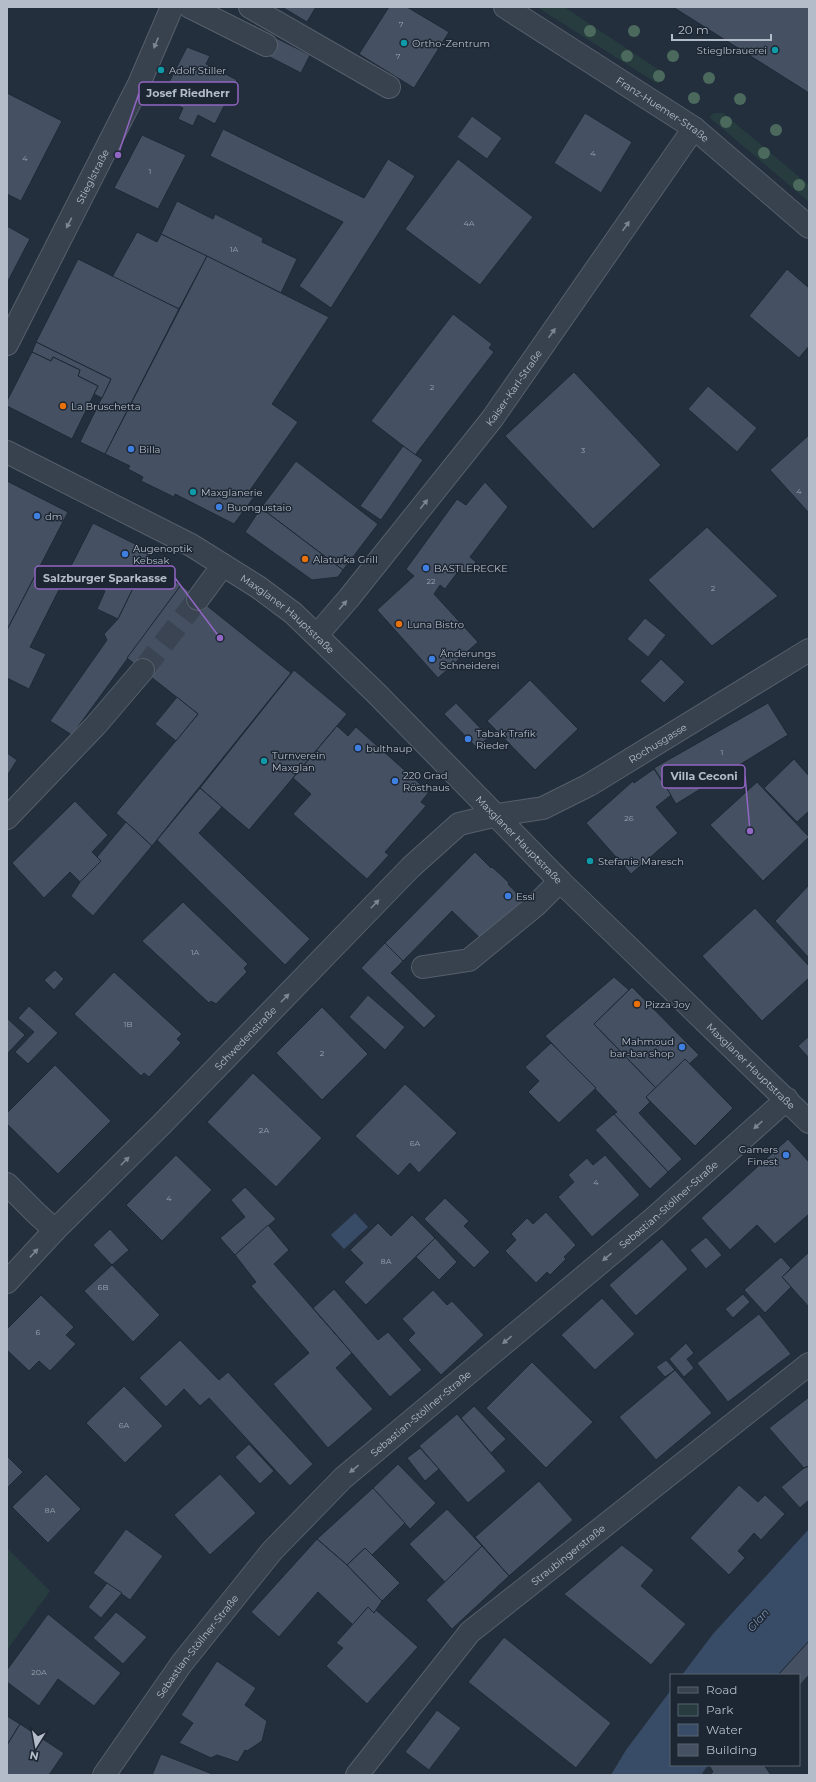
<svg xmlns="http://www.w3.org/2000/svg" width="816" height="1782" font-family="Montserrat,sans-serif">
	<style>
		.green { fill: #263c3f }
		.water { fill: #394c67 }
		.building { fill: #455162; stroke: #1f2835 }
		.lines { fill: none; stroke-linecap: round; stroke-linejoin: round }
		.minor-tunnel { stroke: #3a4453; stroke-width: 22; stroke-dasharray: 22 11; stroke-linecap: butt }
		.minor-casing { stroke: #565f6c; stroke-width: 24 }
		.minor { stroke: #38414e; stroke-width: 22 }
		.tree { fill: #4b6a5d }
		.oneway { fill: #7c8592 }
		.culture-dot { fill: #0f9aa8; stroke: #1d2633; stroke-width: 1.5 }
		.food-dot { fill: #e8710a; stroke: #1d2633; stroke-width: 1.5 }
		.shop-dot { fill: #3f7fe0; stroke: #1d2633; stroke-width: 1.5 }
		.labels { text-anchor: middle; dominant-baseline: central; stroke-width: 3; stroke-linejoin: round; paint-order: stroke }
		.number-label { font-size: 8px; fill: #98a1af }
		.poi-label { font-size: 10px; fill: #b4bcc9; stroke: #1d2633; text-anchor: start }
		.street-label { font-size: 10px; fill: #b4bcc9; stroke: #1d2633 }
		.water-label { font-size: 11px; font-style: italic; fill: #7c92b1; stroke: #1d2633 }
		.leader { fill: none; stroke: #9266c3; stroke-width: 1.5 }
		.callout-dot { fill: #9266c3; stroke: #1d2633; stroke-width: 1.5 }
		.callout { fill: #1d2633; stroke: #9266c3; stroke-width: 1.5 }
		.callout-label { font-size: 11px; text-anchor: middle; font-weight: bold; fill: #b4bcc9 }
	</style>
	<rect width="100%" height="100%" fill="#242f3e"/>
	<!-- green -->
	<g class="green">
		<path d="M537 7H564L662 72 663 77 658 84Z"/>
		<path d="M714 113H723L809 185V202L709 117Z"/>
		<path d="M7 1548 50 1591 7 1650Z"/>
	</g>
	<!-- water -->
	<g class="water">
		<path d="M355 1213 368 1227 344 1249 331 1235Z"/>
		<path d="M809 1529V1641L778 1675H682L713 1634Z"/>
		<path d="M671 1690V1765H708L701 1775H611L626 1750Z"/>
	</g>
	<!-- building -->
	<g class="building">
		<path d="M282 7H316L307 22Z"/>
		<path d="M389 7H407L449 32 414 88 359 54Z"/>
		<path d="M673 7H809V93Z"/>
		<path d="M274 37 310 55 301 73 264 54Z"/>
		<path d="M187 47 210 56 206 64 237 80 215 124 198 115 193 126 178 119 183 108 161 98Z"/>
		<path d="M7 93 62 121 21 201 7 194Z"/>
		<path d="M585 113 632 142 601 193 554 163Z"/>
		<path d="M472 116 502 138 487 159 457 137Z"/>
		<path d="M223 129 364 198 388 159 415 176 331 308 299 286 343 222 210 156Z"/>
		<path d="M142 135 186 155 158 209 114 188Z"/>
		<path d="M458 159 533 217 480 285 405 229Z"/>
		<path d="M177 201 213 219 215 214 263 238 262 242 297 259 281 293 161 234Z"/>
		<path d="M7 226 30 239 7 283Z"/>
		<path d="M137 232 157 242 161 234 207 256 179 309 112 277Z"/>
		<path d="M207 256 329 317 272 404 298 422 248 493 254 497 234 524 175 494 174 497 141 481 143 477 128 469 130 466 105 454Z"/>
		<path d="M78 259 179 309 105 454 80 442 111 379 36 342Z"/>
		<path d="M787 269 809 288V346L799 358 749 316Z"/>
		<path d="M453 314 492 344 489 348 494 352 415 455 371 421Z"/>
		<path d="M36 342 111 379 102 398 94 394 98 386 78 376 80 370 53 357 51 361 32 352Z"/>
		<path d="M32 352 51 361 53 357 80 370 78 376 98 386 72 439 7 406V401Z"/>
		<path d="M574 372 661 465 593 529 505 436Z"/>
		<path d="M708 386 757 428 737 452 688 409Z"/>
		<path d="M809 435V513L770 470Z"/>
		<path d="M403 446 423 460 381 520 360 506Z"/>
		<path d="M296 461 378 524 343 570 261 508Z"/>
		<path d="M7 481 68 512 7 630Z"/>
		<path d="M485 482 508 507 470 557 476 562 467 574 460 569 445 589 440 585 434 594 478 642 438 678 377 610 414 576 406 569 457 499 466 505Z"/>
		<path d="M261 508 343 570 338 577 312 580 245 532Z"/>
		<path d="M93 523 151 552 118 619 97 609 105 591 84 580 87 574 71 566Z"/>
		<path d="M707 527 778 596 712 646 648 580Z"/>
		<path d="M41 564 62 574 63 582 30 647 46 654 29 689 7 678V630Z"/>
		<path d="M145 564 181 585 72 735 50 721 107 640 104 634 118 619Z"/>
		<path d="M181 585 291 673 152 846 116 813 198 714 127 658Z"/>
		<path d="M645 618 666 635 648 657 627 639Z"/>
		<path d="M661 659 685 682 664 703 640 681Z"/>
		<path d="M294 670 347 714 249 830 200 788Z"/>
		<path d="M530 680 578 729 535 770 487 721Z"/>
		<path d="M177 697 198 714 176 741 155 724Z"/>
		<path d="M456 703 489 737 477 748 444 714Z"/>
		<path d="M768 703 788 735 676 804 654 768Z"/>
		<path d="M337 726 348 736 356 727 429 792 421 802 426 806 385 852 389 855 367 879 293 814 311 794 293 778Z"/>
		<path d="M7 753 17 760 7 776Z"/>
		<path d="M794 759 809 776V811L797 822 764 788Z"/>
		<path d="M654 769 671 795 656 807 678 833 631 874 586 823 633 781 634 783Z"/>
		<path d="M757 782 809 837 763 881 710 825Z"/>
		<path d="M200 788 222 807 199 833 310 939 285 965 157 840Z"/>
		<path d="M75 801 108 835 92 852 101 861 80 882 70 872 44 898 12 863Z"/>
		<path d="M126 822 152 846 93 916 71 896 80 882 101 861 97 857Z"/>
		<path d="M475 852 491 868 492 867 501 875 509 883 508 884 524 901 484 942 452 911 403 961 385 943Z"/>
		<path d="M809 885V958L775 921Z"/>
		<path d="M183 902 248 964 244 968 247 972 216 1004 211 1001 209 1003 142 941Z"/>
		<path d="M755 908 809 966V978L762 1021 702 956Z"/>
		<path d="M385 943 403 961 391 973 436 1016 424 1028 361 968Z"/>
		<path d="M55 970 64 979 54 990 44 980Z"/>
		<path d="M114 972 182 1034 177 1039 181 1043 149 1077 144 1073 141 1076 74 1014Z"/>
		<path d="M614 977 629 990 594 1024 656 1088 646 1097 650 1102 639 1113 682 1159 668 1172 614 1114 617 1112 545 1036Z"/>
		<path d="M632 987 699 1055 689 1064 685 1059 656 1088 594 1024Z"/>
		<path d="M368 995 405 1027 385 1050 349 1017Z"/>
		<path d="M29 1006 58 1033 28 1064 15 1052 34 1032 18 1018Z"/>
		<path d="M322 1007 368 1054 322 1100 276 1053Z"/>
		<path d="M7 1018 25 1035 7 1054Z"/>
		<path d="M809 1036V1058L798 1046Z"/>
		<path d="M551 1043 596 1088 559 1123 528 1092 539 1081 525 1067Z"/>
		<path d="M685 1059 733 1108 695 1146 646 1097Z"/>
		<path d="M55 1065 111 1121 58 1174 7 1124V1113Z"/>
		<path d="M253 1073 322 1138 276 1187 207 1122Z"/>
		<path d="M405 1084 457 1133 419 1173 410 1163 398 1176 355 1136Z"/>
		<path d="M614 1114 668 1172 650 1189 595 1130Z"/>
		<path d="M788 1139 809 1162V1214L775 1244 757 1225 730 1250 701 1218Z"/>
		<path d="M176 1155 212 1190 162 1241 126 1205Z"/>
		<path d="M605 1155 640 1195 592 1237 558 1197 574 1182 568 1175 587 1158 593 1165Z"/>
		<path d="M245 1187 276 1219 235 1255 220 1238 245 1217 231 1200Z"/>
		<path d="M445 1198 469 1221 464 1226 490 1252 474 1268 424 1219Z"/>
		<path d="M546 1212 576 1245 564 1257 566 1259 550 1275 547 1272 536 1283 505 1251 516 1240 511 1234 527 1218 533 1224Z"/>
		<path d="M412 1215 435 1238 366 1305 344 1282 363 1263 350 1250 378 1223 391 1236Z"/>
		<path d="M268 1225 289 1250 274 1264 352 1353 336 1368 373 1409 328 1448 273 1384 309 1353 251 1286 256 1282 235 1255Z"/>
		<path d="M110 1229 129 1250 112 1265 93 1245Z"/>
		<path d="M706 1237 722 1255 706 1269 690 1250Z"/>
		<path d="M435 1238 457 1262 439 1280 416 1257Z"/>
		<path d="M662 1239 688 1269 636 1316 609 1285Z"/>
		<path d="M809 1252V1307L782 1277Z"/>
		<path d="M781 1257 791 1268 782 1277 791 1287 765 1313 744 1290Z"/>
		<path d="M112 1265 160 1315 133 1342 84 1291Z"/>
		<path d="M334 1289 378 1340 388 1332 422 1370 390 1397 313 1308Z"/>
		<path d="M433 1290 447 1305 452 1301 484 1335 441 1375 408 1340 415 1333 402 1319Z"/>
		<path d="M743 1294 750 1302 733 1318 725 1309Z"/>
		<path d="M41 1295 74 1327 66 1335 76 1344 50 1371 39 1361 29 1371 7 1350V1329Z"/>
		<path d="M602 1298 635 1334 595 1370 561 1335Z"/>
		<path d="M759 1314 791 1354 728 1402 697 1363Z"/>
		<path d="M180 1340 219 1380 228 1372 313 1464 290 1486 209 1398 200 1406 184 1389 166 1407 139 1378Z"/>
		<path d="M686 1343 694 1353 687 1359 694 1368 684 1377 669 1359Z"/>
		<path d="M666 1360 675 1370 665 1377 656 1367Z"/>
		<path d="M532 1362 593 1422 546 1468 486 1408Z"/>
		<path d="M675 1370 712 1413 656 1460 619 1417Z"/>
		<path d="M124 1386 163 1426 125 1463 86 1423Z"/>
		<path d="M809 1397V1466L804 1468 769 1428Z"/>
		<path d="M474 1406 506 1439 491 1453 461 1418Z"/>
		<path d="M457 1414 506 1471 468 1503 419 1446Z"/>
		<path d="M249 1444 274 1471 260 1484 235 1457Z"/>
		<path d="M420 1448 439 1469 425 1481 407 1458Z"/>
		<path d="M7 1456 23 1472 7 1488Z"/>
		<path d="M398 1464 436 1503 410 1529 373 1488Z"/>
		<path d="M809 1466V1500L800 1508 781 1487 804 1468Z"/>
		<path d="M46 1474 81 1509 48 1543 12 1507Z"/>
		<path d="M220 1474 256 1513 210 1555 174 1515Z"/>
		<path d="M539 1481 573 1520 509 1576 475 1537Z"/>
		<path d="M739 1485 758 1502 765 1495 785 1514 761 1540 754 1533 738 1551 745 1558 729 1575 690 1538Z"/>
		<path d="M373 1488 405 1523 372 1555 365 1548 347 1565 317 1539Z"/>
		<path d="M447 1509 482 1546 445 1582 409 1544Z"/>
		<path d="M126 1529 163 1556 130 1600 93 1573Z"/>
		<path d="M317 1539 347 1565 382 1601 374 1613 368 1607 353 1625 318 1592 279 1637 251 1612Z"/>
		<path d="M622 1545 654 1570 641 1586 686 1624 651 1665 564 1594Z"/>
		<path d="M482 1546 509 1576 452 1629 426 1600Z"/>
		<path d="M365 1548 400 1583 382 1601 347 1565Z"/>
		<path d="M107 1583 122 1593 101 1618 88 1607Z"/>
		<path d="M368 1607 374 1613 376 1610 418 1647 367 1704 326 1666 343 1648 336 1643Z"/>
		<path d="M116 1612 147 1637 123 1664 93 1638Z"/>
		<path d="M48 1614 121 1673 94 1706 58 1679 39 1706 7 1682V1670Z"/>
		<path d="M504 1637 611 1723 576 1768 468 1682Z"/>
		<path d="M809 1641V1675L799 1686V1675H778Z"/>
		<path d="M217 1661 256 1688 245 1705 267 1721 262 1741 247 1751 245 1750 238 1762 217 1755 211 1758 179 1743 193 1723 181 1715Z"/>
		<path d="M437 1710 461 1728 429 1770 405 1752Z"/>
		<path d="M7 1716 20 1724 7 1745Z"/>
		<path d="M20 1724 64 1753 49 1775H7V1745Z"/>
		<path d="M161 1754 215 1775H152Z"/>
		<path d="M709 1765H764L771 1775H709L713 1772Z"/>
	</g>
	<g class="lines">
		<!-- minor-tunnel -->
		<path class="minor-tunnel" d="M143 670 198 599"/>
		<defs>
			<g id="minor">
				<path d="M190 7 266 45"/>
				<path d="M250 7 389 87"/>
				<path id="s1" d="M505 7 694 128 809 227"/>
				<path id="s2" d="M7 344 139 84 172 7"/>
				<path id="s3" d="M7 452 191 545 258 587 293 613 377 694 560 881 809 1122"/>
				<path d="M198 599 223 565"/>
				<path id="s4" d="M317 635 349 598 492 419 694 128"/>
				<path d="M7 818 96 725 143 670"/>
				<path d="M423 967 469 960 536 905 560 881"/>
				<path d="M7 1184 37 1214 55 1230"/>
				<path id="s5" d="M7 1282 55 1230 162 1124 411 867 459 824 497 815 543 808 589 785 809 650"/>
				<path id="s6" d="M104 1775 182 1663 272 1551 343 1478 654 1218 787 1099"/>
				<path id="s7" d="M357 1775 470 1632 809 1364"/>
			</g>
		</defs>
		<!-- minor casing -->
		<use href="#minor" class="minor-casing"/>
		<!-- minor -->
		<use href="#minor" class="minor"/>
	</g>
	<!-- trees -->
	<g class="tree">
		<circle cx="590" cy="31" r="6"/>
		<circle cx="634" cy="31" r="6"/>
		<circle cx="627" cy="56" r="6"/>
		<circle cx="673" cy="56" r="6"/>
		<circle cx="659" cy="76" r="6"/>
		<circle cx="709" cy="78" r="6"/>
		<circle cx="694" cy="98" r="6"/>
		<circle cx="740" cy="99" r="6"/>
		<circle cx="726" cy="122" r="6"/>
		<circle cx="776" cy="130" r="6"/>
		<circle cx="764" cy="153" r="6"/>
		<circle cx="799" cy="185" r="6"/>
	</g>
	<!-- one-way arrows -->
	<defs><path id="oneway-solid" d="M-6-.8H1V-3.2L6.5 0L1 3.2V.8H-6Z"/></defs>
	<g class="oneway">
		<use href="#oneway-solid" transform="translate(156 43) rotate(113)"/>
		<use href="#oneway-solid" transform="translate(69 223) rotate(117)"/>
		<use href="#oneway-solid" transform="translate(626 226) rotate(-55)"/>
		<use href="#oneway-solid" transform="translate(552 333) rotate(-55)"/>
		<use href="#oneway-solid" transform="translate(424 504) rotate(-51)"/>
		<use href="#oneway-solid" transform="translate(343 605) rotate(-49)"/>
		<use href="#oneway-solid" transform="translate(375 904) rotate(-46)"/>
		<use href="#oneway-solid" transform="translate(285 998) rotate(-46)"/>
		<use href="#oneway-solid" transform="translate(758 1125) rotate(138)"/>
		<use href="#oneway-solid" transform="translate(125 1161) rotate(-45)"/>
		<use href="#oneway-solid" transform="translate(34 1253) rotate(-47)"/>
		<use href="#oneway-solid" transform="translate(607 1257) rotate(140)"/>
		<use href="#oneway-solid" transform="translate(507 1340) rotate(140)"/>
		<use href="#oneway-solid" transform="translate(354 1469) rotate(141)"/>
	</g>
	<!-- markers -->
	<g class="culture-dot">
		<circle cx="404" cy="43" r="4"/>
		<circle cx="775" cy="50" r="4"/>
		<circle cx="161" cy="70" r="4"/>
		<circle cx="193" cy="492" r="4"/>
		<circle cx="264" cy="761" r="4"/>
		<circle cx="590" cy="861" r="4"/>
	</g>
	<g class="food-dot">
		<circle cx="63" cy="406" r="4"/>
		<circle cx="305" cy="559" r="4"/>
		<circle cx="399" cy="624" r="4"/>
		<circle cx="637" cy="1004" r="4"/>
	</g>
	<g class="shop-dot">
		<circle cx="131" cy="449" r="4"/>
		<circle cx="219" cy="507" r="4"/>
		<circle cx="37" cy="516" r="4"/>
		<circle cx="125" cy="554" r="4"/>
		<circle cx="426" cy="568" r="4"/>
		<circle cx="432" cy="659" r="4"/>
		<circle cx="468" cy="739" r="4"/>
		<circle cx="358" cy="748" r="4"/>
		<circle cx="395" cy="781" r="4"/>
		<circle cx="508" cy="896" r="4"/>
		<circle cx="682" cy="1047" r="4"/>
		<circle cx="786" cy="1155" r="4"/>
	</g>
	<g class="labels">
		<!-- number labels -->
		<g class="number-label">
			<text x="401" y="24">7</text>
			<text x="398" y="56">7</text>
			<text x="593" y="153">4</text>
			<text x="25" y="158">4</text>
			<text x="150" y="171">1</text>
			<text x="469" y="223">4A</text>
			<text x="234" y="249">1A</text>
			<text x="432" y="387">2</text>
			<text x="583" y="450">3</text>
			<text x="799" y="491">4</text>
			<text x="431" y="581">22</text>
			<text x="713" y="588">2</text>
			<text x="722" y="752">1</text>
			<text x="629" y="818">26</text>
			<text x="195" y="952">1A</text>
			<text x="128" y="1024">1B</text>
			<text x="322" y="1053">2</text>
			<text x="264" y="1130">2A</text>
			<text x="415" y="1143">6A</text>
			<text x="596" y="1182">4</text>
			<text x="169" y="1198">4</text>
			<text x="386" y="1261">8A</text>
			<text x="103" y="1287">6B</text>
			<text x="38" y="1332">6</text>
			<text x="124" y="1425">6A</text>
			<text x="50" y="1510">8A</text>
			<text x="39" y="1672">20A</text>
		</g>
		<!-- poi labels -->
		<g class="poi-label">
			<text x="412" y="43">Ortho-Zentrum</text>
			<text x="767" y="50" text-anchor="end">Stieglbrauerei</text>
			<text x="169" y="70">Adolf Stiller</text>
			<text x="71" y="406">La Bruschetta</text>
			<text x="139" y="449">Billa</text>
			<text x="201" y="492">Maxglanerie</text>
			<text x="227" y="507">Buongustaio</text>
			<text x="45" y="516">dm</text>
			<text x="133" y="548">Augenoptik<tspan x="133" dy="12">Kebsak</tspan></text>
			<text x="313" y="559">Alaturka Grill</text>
			<text x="434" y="568">BASTLERECKE</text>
			<text x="407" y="624">Luna Bistro</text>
			<text x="440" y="653">Änderungs<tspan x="440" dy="12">Schneiderei</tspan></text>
			<text x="476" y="733">Tabak Trafik<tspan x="476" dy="12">Rieder</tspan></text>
			<text x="366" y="748">bulthaup</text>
			<text x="272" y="755">Turnverein<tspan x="272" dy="12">Maxglan</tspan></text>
			<text x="403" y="775">220 Grad<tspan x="403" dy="12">Rösthaus</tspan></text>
			<text x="598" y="861">Stefanie Maresch</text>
			<text x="516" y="896">Essl</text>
			<text x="645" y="1004">Pizza Joy</text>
			<text x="674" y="1041" text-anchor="end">Mahmoud<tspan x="674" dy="12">bar-bar shop</tspan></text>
			<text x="778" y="1149" text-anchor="end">Gamers<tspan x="778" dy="12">Finest</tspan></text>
		</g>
		<!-- street labels -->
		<g class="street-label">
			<text stroke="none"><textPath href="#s1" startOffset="188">Franz-Huemer-Straße</textPath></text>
			<text stroke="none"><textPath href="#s2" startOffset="188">Stieglstraße</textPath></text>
			<text stroke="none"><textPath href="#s4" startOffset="316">Kaiser-Karl-Straße</textPath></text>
			<text stroke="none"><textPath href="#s3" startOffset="325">Maxglaner Hauptstraße</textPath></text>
			<text stroke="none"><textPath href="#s5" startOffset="861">Rochusgasse</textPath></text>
			<text stroke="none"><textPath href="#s3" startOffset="649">Maxglaner Hauptstraße</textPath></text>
			<text stroke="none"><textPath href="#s5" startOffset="341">Schwedenstraße</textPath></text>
			<text stroke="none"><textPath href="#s3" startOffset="973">Maxglaner Hauptstraße</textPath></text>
			<text stroke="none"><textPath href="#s6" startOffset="807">Sebastian-Stöllner-Straße</textPath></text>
			<text stroke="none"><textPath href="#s6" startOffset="483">Sebastian-Stöllner-Straße</textPath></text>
			<text stroke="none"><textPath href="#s7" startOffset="307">Straubingerstraße</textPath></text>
			<text stroke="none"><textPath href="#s6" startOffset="159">Sebastian-Stöllner-Straße</textPath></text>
		</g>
		<!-- water labels -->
		<g class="water-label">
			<text transform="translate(758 1620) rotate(-48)">Glan</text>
		</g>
	</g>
	<!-- callouts -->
	<path class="leader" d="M118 155L139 93M220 638L175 578M750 831L745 776"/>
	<g class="callout-dot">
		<circle cx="118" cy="155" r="4"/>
		<circle cx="220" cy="638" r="4"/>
		<circle cx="750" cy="831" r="4"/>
	</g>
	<g class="callout">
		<rect x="139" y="82" width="99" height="23" rx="4"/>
		<rect x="35" y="566" width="140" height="23" rx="4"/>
		<rect x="662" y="765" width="83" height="23" rx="4"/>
	</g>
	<g class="callout-label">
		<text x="188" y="97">Josef Riedherr</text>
		<text x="105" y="582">Salzburger Sparkasse</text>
		<text x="704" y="780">Villa Ceconi</text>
	</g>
	<!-- border -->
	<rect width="816" height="1782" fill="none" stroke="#b4bcc9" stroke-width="16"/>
	<!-- legend -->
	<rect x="670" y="1674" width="130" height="92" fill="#1d2633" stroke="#59626f"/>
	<rect x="678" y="1687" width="20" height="6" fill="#38414e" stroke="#59626f"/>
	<text x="706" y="1694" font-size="12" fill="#b4bcc9">Road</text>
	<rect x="678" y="1704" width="20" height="12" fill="#263c3f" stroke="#59626f"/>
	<text x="706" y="1714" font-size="12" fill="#b4bcc9">Park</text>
	<rect x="678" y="1724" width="20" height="12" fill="#394c67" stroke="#59626f"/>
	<text x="706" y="1734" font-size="12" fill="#b4bcc9">Water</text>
	<rect x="678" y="1744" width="20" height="12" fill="#455162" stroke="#59626f"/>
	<text x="706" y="1754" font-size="12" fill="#b4bcc9">Building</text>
	<!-- north arrow -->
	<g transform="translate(36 1746) rotate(191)" stroke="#1d2633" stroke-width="3" paint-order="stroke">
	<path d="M0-3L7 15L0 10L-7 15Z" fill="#b4bcc9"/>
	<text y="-6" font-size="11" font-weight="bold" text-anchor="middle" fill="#b4bcc9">N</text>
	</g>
	<!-- scale -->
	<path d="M672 34v6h99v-6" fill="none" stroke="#b4bcc9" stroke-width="2"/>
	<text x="678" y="34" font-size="12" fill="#b4bcc9" stroke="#1d2633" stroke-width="3" paint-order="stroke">20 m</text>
</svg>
